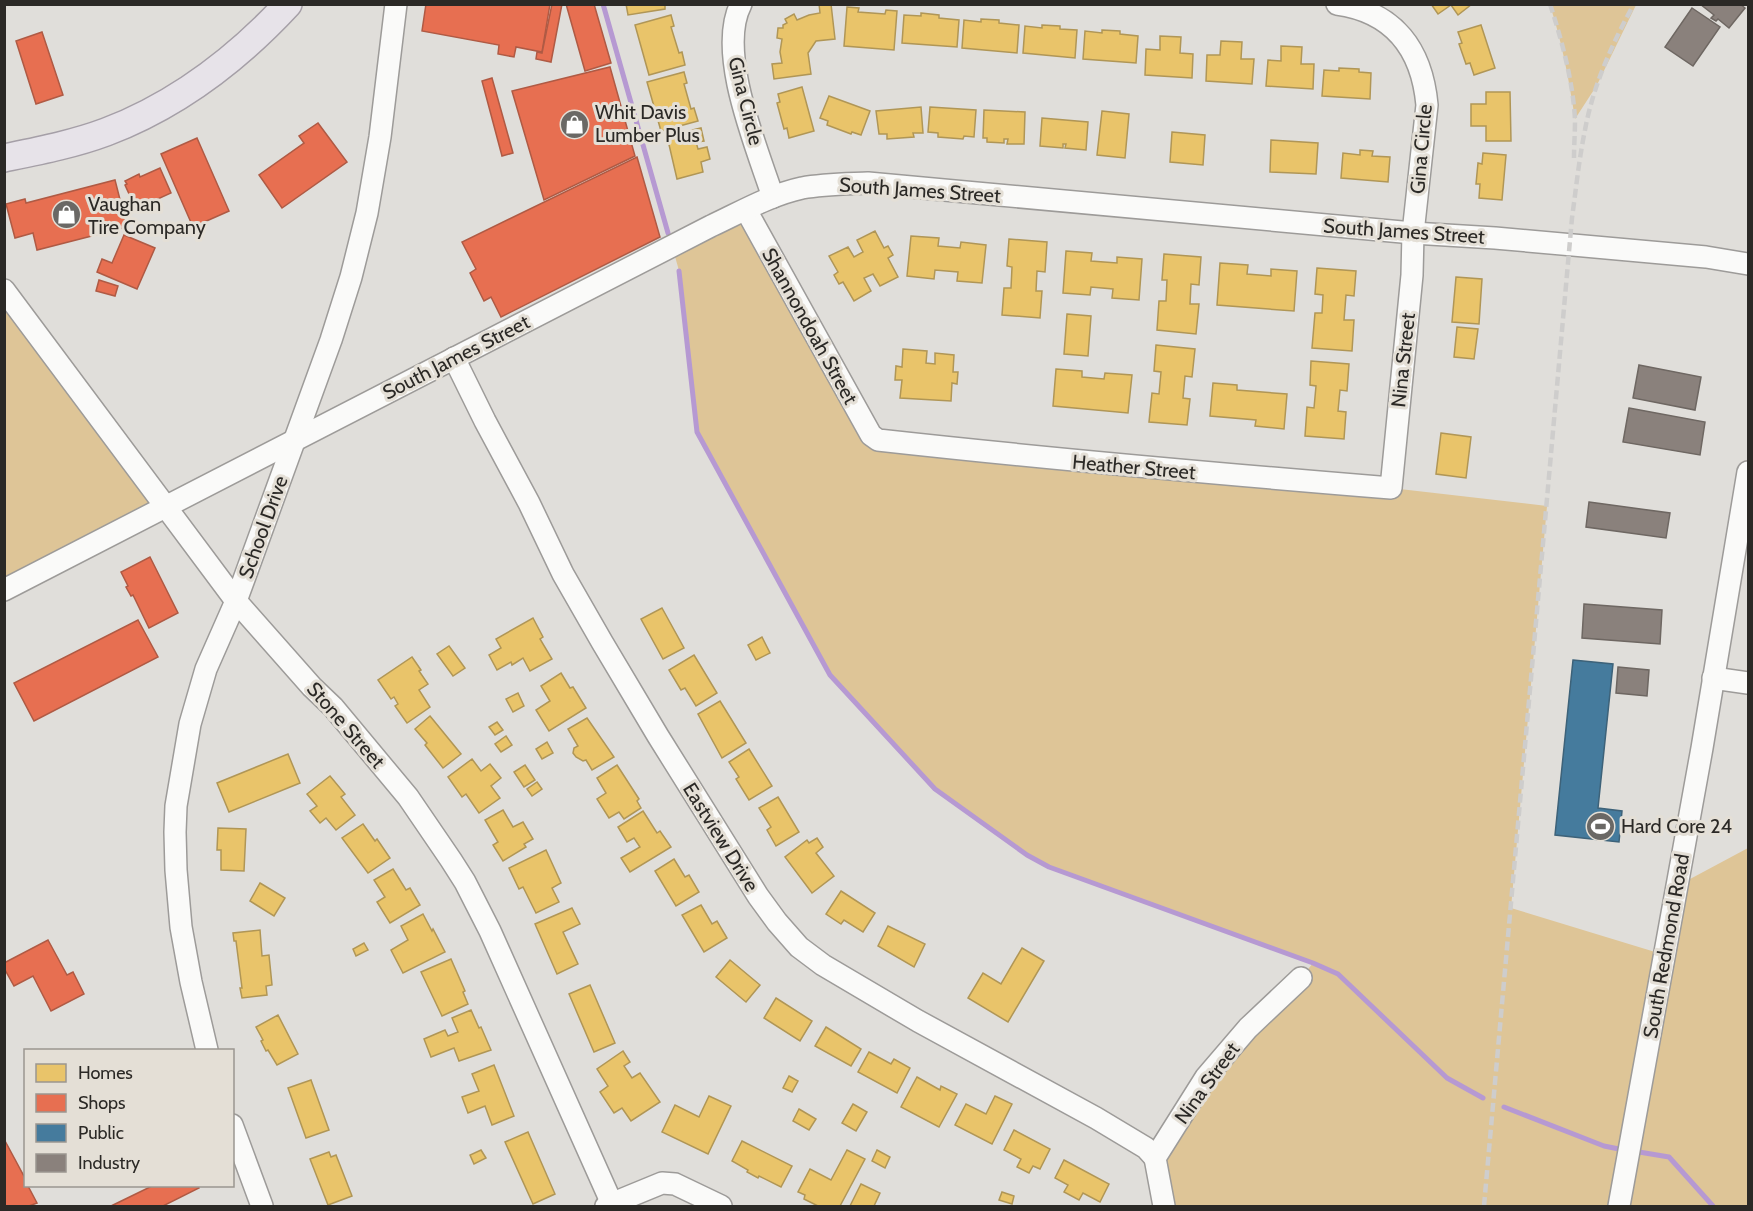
<svg xmlns="http://www.w3.org/2000/svg" width="1753" height="1211" font-family="Cabin,sans-serif">
	<style>
		.green { fill: #dec597 }
		.homes { fill: #e9c46a; stroke: #b09656; stroke-width: 1.5 }
		.shops { fill: #e76f51; stroke: #af5a44; stroke-width: 1.5 }
		.public { fill: #457b9d; stroke: #3d6279; stroke-width: 1.5 }
		.industry { fill: #8a817c; stroke: #6e6762; stroke-width: 1.5 }
		.lines { fill: none; stroke-linecap: round; stroke-linejoin: round }
		.stream { stroke: #b699d2; stroke-width: 5 }
		.minor-casing { stroke: #9d9b99; stroke-width: 24 }
		.major-casing { stroke: #a59fa7; stroke-width: 30 }
		.minor { stroke: #fafaf9; stroke-width: 21 }
		.major { stroke: #e7e3e9; stroke-width: 27 }
		.rail { stroke: #cecdcc; stroke-width: 4.5; stroke-dasharray: 9 4.5; stroke-linecap: butt }
		.labels { text-anchor: middle; dominant-baseline: central; stroke-width: 6; stroke-linejoin: round; paint-order: stroke }
		.street-label { font-size: 20px; fill: #2b2926; stroke: #e4dfd6 }
		.poi-label { font-size: 20px; fill: #2b2926; stroke: #e4dfd6; text-anchor: start }
	</style>
	<rect width="100%" height="100%" fill="#e0deda"/>
	<!-- green -->
	<g class="green">
		<path d="M1550 5H1636L1597 85 1575 119C1569 80 1562 42 1550 5Z"/>
		<path d="M746 210 871 435 1391 488 1547 506 1511 908 1665 955 1677 886 1748 848V1206H1164L1155 1158 1237 1040 1301 978 1313 963 1049 867 1027 855 935 789 830 675 697 432 680 274 672 246Z"/>
		<path d="M4 290 166 508 4 590Z"/>
	</g>
	<!-- homes -->
	<g class="homes">
		<path d="M626 4H665V9L628 15Z"/>
		<path d="M819 4H831L835 39 816 41 808 53 811 74 774 79 772 64 782 63 780 52 782 39 777 38 778 28H783V25L787 23 785 19 794 14 797 20 809 15 820 13Z"/>
		<path d="M1431 4H1472L1458 15 1451 5 1438 14Z"/>
		<path d="M847 7 859 8 858 12 885 14 886 10 897 11 894 50 844 46Z"/>
		<path d="M921 13 939 15V18L959 20 957 47 902 43 904 15 921 16Z"/>
		<path d="M671 15 674 26 671 27 679 53 682 52 685 65 649 75 635 25Z"/>
		<path d="M981 19 999 20V23L1019 25 1017 53 962 48 964 20 981 22Z"/>
		<path d="M1042 25 1060 26V29L1077 30 1075 58 1023 53 1025 26 1042 28Z"/>
		<path d="M1481 25 1495 68 1474 75 1470 63 1466 64 1459 44 1462 43 1458 32Z"/>
		<path d="M1102 30 1120 31V34L1138 36 1136 63 1083 59 1085 31 1102 33Z"/>
		<path d="M1160 36 1181 37 1180 53 1193 54 1192 78 1145 75 1146 49 1160 50Z"/>
		<path d="M1221 41 1242 42 1241 59H1254L1252 84 1206 81 1207 55H1220Z"/>
		<path d="M1281 46 1302 47 1301 64H1314L1313 89 1266 86 1268 60 1281 61Z"/>
		<path d="M1339 68 1359 69V72L1371 73 1370 99 1322 96 1324 70 1339 71Z"/>
		<path d="M684 72 687 83 684 84 691 109 694 108 698 121 661 131 647 82Z"/>
		<path d="M802 87 814 131 789 138 787 128 784 129 777 103 780 102 778 94Z"/>
		<path d="M1486 92H1510L1511 141H1486V126H1471V104H1486Z"/>
		<path d="M829 96 870 111 861 135 852 132 851 134 827 125 828 121 820 118Z"/>
		<path d="M921 107 923 133H913L914 137 887 139V134H879L876 111Z"/>
		<path d="M930 107 976 110 974 137 964 136 963 139 938 137V133L928 132Z"/>
		<path d="M984 110 1025 112 1024 144H1007L1008 139H1004V143L987 142V138H983Z"/>
		<path d="M1102 111 1129 114 1125 158 1097 155Z"/>
		<path d="M1042 118 1088 122 1086 150 1065 148 1066 144H1063V148L1040 146Z"/>
		<path d="M701 128 704 141 696 142 698 149 707 147 710 159 701 162 703 172 677 179 667 136Z"/>
		<path d="M1172 132 1205 135 1203 165 1170 162Z"/>
		<path d="M1271 140 1318 143 1316 174 1270 172Z"/>
		<path d="M1360 150 1373 151 1372 156 1390 157 1388 182 1341 178 1343 153 1360 155Z"/>
		<path d="M1483 153 1506 155 1502 200 1479 198 1480 184H1476L1478 163 1482 164Z"/>
		<path d="M875 231 884 248 888 246 893 255 888 258 898 277 880 286 873 274 864 278 871 291 854 301 843 282 839 284 834 275 838 272 829 256 848 247 854 257 863 252 857 240Z"/>
		<path d="M911 236 939 238 938 246 960 248 961 242 986 245 982 283 957 281 958 272 935 270 934 279 907 276Z"/>
		<path d="M1009 239 1047 242 1045 272 1037 271 1036 291H1042L1040 318 1002 315 1004 288H1011L1012 267 1007 266Z"/>
		<path d="M1066 251 1092 253 1091 261 1117 263V257L1142 259 1139 300 1112 298 1113 289 1091 287 1090 295 1063 293Z"/>
		<path d="M1164 254 1201 257 1199 285 1191 284 1190 304H1199L1196 334 1157 330 1159 301H1166L1167 280H1162Z"/>
		<path d="M1220 263 1248 265 1247 274 1271 276V269L1297 271 1294 311 1217 305Z"/>
		<path d="M1317 268 1356 271 1354 296 1346 295 1344 320H1354L1352 351 1312 348 1315 313H1322L1323 295 1315 294Z"/>
		<path d="M1456 277 1482 279 1479 324 1452 322Z"/>
		<path d="M1067 314 1091 316 1088 356 1064 354Z"/>
		<path d="M1457 327 1478 329 1474 359 1454 357Z"/>
		<path d="M1156 345 1195 349 1192 377 1185 376 1183 398 1190 399 1187 425 1149 422 1152 393 1159 394 1161 372 1154 371Z"/>
		<path d="M903 349 927 351 926 363 935 364V353L954 355 953 372H958L957 384 952 383 951 401 900 398 902 380H895L896 366 902 367Z"/>
		<path d="M1311 361 1349 364 1347 391 1340 390 1338 411 1346 412 1344 439 1305 436 1307 407 1314 408 1316 386 1310 385Z"/>
		<path d="M1056 369 1082 371V377L1104 379 1105 373 1132 375 1128 413 1053 406Z"/>
		<path d="M1213 383 1237 385V390L1287 394 1284 429 1255 426 1256 420 1210 416Z"/>
		<path d="M1441 433 1471 437 1466 478 1436 474Z"/>
		<path d="M662 608 684 648 663 659 641 619Z"/>
		<path d="M533 618 543 637 540 639 552 659 530 671 523 658 512 665 511 662 497 670 489 655 501 648 496 639Z"/>
		<path d="M762 637 770 653 756 660 748 645Z"/>
		<path d="M449 646 465 668 453 676 437 654Z"/>
		<path d="M694 655 717 693 696 706 685 688 681 690 669 670Z"/>
		<path d="M412 657 421 670 419 671 428 684 419 690 430 707 407 723 395 706 398 704 394 697 391 699 378 680Z"/>
		<path d="M561 673 570 688 573 687 586 708 549 731 536 710 550 701 541 686Z"/>
		<path d="M518 693 524 706 513 712 506 699Z"/>
		<path d="M720 701 746 743 722 758 698 714Z"/>
		<path d="M430 716 461 754 443 768 425 745 427 743 415 729Z"/>
		<path d="M587 718 614 757 592 770 586 760 583 761 576 757 573 753 574 748 578 746 568 729Z"/>
		<path d="M497 722 503 730 495 735 489 727Z"/>
		<path d="M506 736 512 745 501 752 495 744Z"/>
		<path d="M547 742 553 753 542 759 536 749Z"/>
		<path d="M749 749 772 786 749 800 736 779 739 777 729 762Z"/>
		<path d="M288 754 300 783 229 812 217 783Z"/>
		<path d="M472 759 481 771 490 764 501 778 491 786 500 798 479 813 466 794 462 797 448 777Z"/>
		<path d="M525 765 535 780 524 787 514 772Z"/>
		<path d="M617 765 639 799 637 801 641 808 624 819 619 812 609 818 597 799 606 793 597 778Z"/>
		<path d="M330 776 345 794 341 797 355 815 336 830 326 818 320 823 310 811 317 806 307 794Z"/>
		<path d="M537 782 542 789 532 796 527 789Z"/>
		<path d="M778 797 799 832 776 846 767 830 771 827 759 808Z"/>
		<path d="M503 810 513 827 523 822 533 839 524 844 526 847 503 861 493 845 498 842 485 820Z"/>
		<path d="M643 811 657 833 660 831 671 847 630 872 621 858 640 847 634 838 627 842 618 827Z"/>
		<path d="M363 824 375 841 377 839 390 858 368 873 342 838Z"/>
		<path d="M218 828 246 829 244 871 221 870V850H217Z"/>
		<path d="M817 838 823 847 816 853 834 876 812 893 785 857 807 840 809 843Z"/>
		<path d="M546 850 561 883 552 888 559 902 536 913 523 887 519 889 509 868Z"/>
		<path d="M674 859 685 877 689 875 699 892 676 906 655 871Z"/>
		<path d="M393 869 406 890 410 888 420 905 390 923 377 902 385 897 374 880Z"/>
		<path d="M260 883 285 898 274 916 250 901Z"/>
		<path d="M841 891 875 913 863 932 844 920 841 924 826 914Z"/>
		<path d="M701 905 712 924 717 921 727 938 704 952 682 915Z"/>
		<path d="M572 908 580 924 563 932 578 964 557 974 535 924Z"/>
		<path d="M423 914 432 931 433 929 445 952 403 973 391 950 408 940 401 926Z"/>
		<path d="M888 926 925 944 914 967 878 946Z"/>
		<path d="M260 930 262 956 269 955 272 985 266 986 267 995 242 998 240 988H242L236 941H234L233 933Z"/>
		<path d="M364 943 368 950 356 956 353 949Z"/>
		<path d="M1022 948 1044 961 1008 1022 968 998 983 973 1001 984Z"/>
		<path d="M451 959 465 991 463 992 468 1004 442 1016 421 972Z"/>
		<path d="M730 960 760 985 746 1002 716 977Z"/>
		<path d="M590 985 615 1043 594 1052 569 994Z"/>
		<path d="M776 998 812 1021 800 1041 764 1018Z"/>
		<path d="M471 1010 479 1028 481 1027 491 1050 459 1061 454 1048 431 1057 424 1039 445 1030 448 1036 458 1032 452 1018Z"/>
		<path d="M278 1015 298 1054 277 1065 268 1050 266 1051 261 1041 263 1040 256 1027Z"/>
		<path d="M826 1027 861 1049 851 1066 815 1046Z"/>
		<path d="M623 1051 630 1062 624 1066 632 1078 640 1073 660 1102 631 1121 622 1108 614 1113 600 1092 608 1086 597 1069Z"/>
		<path d="M869 1052 891 1064 894 1059 910 1068 897 1093 858 1072Z"/>
		<path d="M494 1065 514 1116 492 1125 485 1106 468 1113 462 1097 479 1091 472 1074Z"/>
		<path d="M789 1076 798 1081 792 1092 783 1088Z"/>
		<path d="M917 1077 940 1090 941 1086 957 1094 939 1127 901 1107Z"/>
		<path d="M311 1080 329 1130 306 1138 288 1088Z"/>
		<path d="M709 1096 731 1106 708 1154 662 1132 675 1105 699 1117Z"/>
		<path d="M995 1096 1012 1104 992 1144 955 1125 966 1104 986 1114Z"/>
		<path d="M853 1104 867 1112 856 1131 842 1123Z"/>
		<path d="M799 1109 816 1119 809 1130 793 1121Z"/>
		<path d="M1014 1130 1050 1149 1040 1169 1033 1166 1029 1173 1017 1167 1021 1159 1004 1150Z"/>
		<path d="M528 1132 555 1194 533 1204 505 1142Z"/>
		<path d="M742 1141 792 1166 781 1187 759 1176 758 1178 747 1172 748 1170 732 1161Z"/>
		<path d="M481 1150 486 1158 474 1164 470 1155Z"/>
		<path d="M847 1150 865 1159 840 1206H818L804 1199 805 1195 798 1192 810 1169 831 1180Z"/>
		<path d="M877 1150 890 1157 885 1168 872 1161Z"/>
		<path d="M329 1152 331 1157 336 1155 352 1196 328 1205 310 1159Z"/>
		<path d="M1064 1160 1109 1184 1100 1202 1083 1193 1079 1200 1064 1192 1068 1185 1055 1178Z"/>
		<path d="M861 1184 880 1193 874 1206H875H850Z"/>
		<path d="M1002 1192 1014 1196 1012 1204 999 1200Z"/>
	</g>
	<!-- shops -->
	<g class="shops">
		<path d="M426 4H550L542 52 516 47 514 57 498 54 499 45 422 31Z"/>
		<path d="M552 4H562L551 62 536 59 537 52 542 53Z"/>
		<path d="M566 4H594L611 63 585 71Z"/>
		<path d="M42 32 63 95 36 104 16 41Z"/>
		<path d="M610 67 635 156 544 200 512 91Z"/>
		<path d="M492 78 513 153 502 156 482 81Z"/>
		<path d="M318 123 347 162 282 208 259 175 304 143 299 136Z"/>
		<path d="M197 138 229 211 193 227 161 154Z"/>
		<path d="M637 157 660 237 501 317 491 297 484 301 470 273 476 269 462 242Z"/>
		<path d="M160 168 171 193 136 209 125 185 127 184 125 181 139 174 140 177Z"/>
		<path d="M115 180 127 227 37 250 33 233 15 238 6 204 25 199 26 203Z"/>
		<path d="M124 235 155 248 137 289 97 272 102 259 112 263Z"/>
		<path d="M99 280 118 286 115 296 96 291Z"/>
		<path d="M150 557 178 613 149 628 133 595 131 596 126 587 128 586 121 572Z"/>
		<path d="M138 620 158 657 34 721 14 683Z"/>
		<path d="M48 940 67 975 73 972 84 994 51 1011 33 976 14 986 4 968V963Z"/>
		<path d="M4 1139 26 1180V1186H28L37 1203 29 1206H4Z"/>
		<path d="M152 1186H198L199 1188 163 1206H111Z"/>
	</g>
	<!-- public -->
	<path class="public" d="M1573 660 1613 664 1598 808 1622 811 1619 842 1555 835Z"/>
	<!-- industry -->
	<g class="industry">
		<path d="M1700 4H1740L1745 8 1729 28 1718 19 1716 21 1711 18 1714 15Z"/>
		<path d="M1692 8 1720 27 1693 66 1665 47Z"/>
		<path d="M1639 365 1701 377 1695 410 1633 398Z"/>
		<path d="M1629 408 1705 422 1700 455 1623 442Z"/>
		<path d="M1589 502 1670 513 1666 538 1586 527Z"/>
		<path d="M1584 604 1662 610 1660 644 1582 638Z"/>
		<path d="M1618 667 1649 670 1647 696 1616 693Z"/>
	</g>
	<g class="lines">
		<!-- stream -->
		<g class="stream">
			<path d="M603 4 668 233"/>
			<path d="M679 271 697 432 830 675 935 789 1027 855 1049 867 1313 963 1338 974 1447 1078 1483 1098"/>
			<path d="M1504 1107 1604 1146 1624 1150"/>
			<path d="M1633 1151 1669 1157 1713 1206"/>
		</g>
		<defs>
			<g id="minor">
				<path d="M741 4C716 52 757 148 773 197"/>
				<path d="M746 210 871 435 878 440C1049 459 1220 474 1391 488L1412 275 1413 233 1427 105C1422 50 1395 12 1337 4"/>
				<path d="M4 290 236 601 312 687 333 707 408 797 451 860 465 882 490 931 613 1206"/>
				<path d="M454 358 485 421 529 503 563 574 602 642 658 736 758 896 777 922 799 947 823 965 918 1021 1096 1118 1146 1148 1155 1158"/>
				<path d="M4 590 711 226C741 212 770 195 802 188 824 184 846 184 868 183L1413 233 1495 238 1706 257 1748 264"/>
				<path d="M1713 678 1748 683"/>
				<path d="M207 1050 191 982 181 927 176 870 175 832 176 806 190 724 206 669 236 601 331 340 351 277 367 213 380 137 396 4"/>
				<path d="M232 1125 262 1206"/>
				<path d="M606 1206 662 1183 675 1184 721 1206"/>
				<path d="M1164 1206 1155 1158 1206 1077 1248 1028 1301 978"/>
				<path d="M1619 1206 1702 748 1748 472"/>
			</g>
			<path id="major" d="M4 158C38 151 74 144 106 132 177 105 237 59 288 4"/>
		</defs>
		<!-- minor casing -->
		<use href="#minor" class="minor-casing"/>
		<!-- major casing -->
		<use href="#major" class="major-casing"/>
		<!-- minor -->
		<use href="#minor" class="minor"/>
		<!-- major -->
		<use href="#major" class="major"/>
		<!-- rail -->
		<g class="rail">
			<path d="M1550 4C1562 41 1573 81 1575 120 1575 133 1574 146 1574 158"/>
			<path d="M1484 1206 1572 218C1576 189 1579 159 1585 130 1593 86 1612 44 1634 4"/>
		</g>
	</g>
	<!-- icons -->
	<defs>
		<symbol id="shop-disc" viewBox="-11 -11 22 22"><circle r="9.5" fill="#6a6865" stroke="#e4dfd6"/><path d="M-5-2.5h2.3a2.7 3.5 0 0 1 5.4 0H5L5.5 6h-11ZM-1.5-2.5h3a1.5 2.3 0 0 0-3 0Z" fill="#fff"/></symbol>
		<symbol id="stadium-disc" viewBox="-11 -11 22 22"><circle r="9.5" fill="#6a6865" stroke="#e4dfd6"/><path d="M0-5a6.5 5 0 1 0 0 10a6.5 5 0 1 0 0-10ZM-3.5-1.8h7v3.6h-7Z" fill="#fff"/></symbol>
	</defs>
	<g fill-rule="evenodd">
		<use href="#shop-disc" x="558" y="108" width="33" height="33"/>
		<use href="#shop-disc" x="50" y="198" width="33" height="33"/>
		<use href="#stadium-disc" x="1584" y="810" width="33" height="33"/>
	</g>
	<g class="labels">
		<!-- street labels -->
		<g class="street-label">
			<text transform="translate(746 101) rotate(76)">Gina Circle</text>
			<text transform="translate(1421 149) rotate(-85)">Gina Circle</text>
			<text transform="translate(920 190) rotate(4)">South James Street</text>
			<text transform="translate(1404 231) rotate(4)">South James Street</text>
			<text transform="translate(810 326) rotate(61)">Shannondoah Street</text>
			<text transform="translate(456 357) rotate(-27)">South James Street</text>
			<text transform="translate(1403 360) rotate(-84)">Nina Street</text>
			<text transform="translate(1134 467) rotate(5)">Heather Street</text>
			<text transform="translate(263 527) rotate(-70)">School Drive</text>
			<text transform="translate(346 725) rotate(49)">Stone Street</text>
			<text transform="translate(721 837) rotate(58)">Eastview Drive</text>
			<text transform="translate(1666 946) rotate(-80)">South Redmond Road</text>
			<text transform="translate(1207 1083) rotate(-54)">Nina Street</text>
		</g>
		<!-- poi labels -->
		<g class="poi-label">
			<text x="595" y="112">Whit Davis<tspan x="595" dy="23">Lumber Plus</tspan></text>
			<text x="88" y="204">Vaughan<tspan x="88" dy="23">Tire Company</tspan></text>
			<text x="1621" y="826">Hard Core 24</text>
		</g>
	</g>
	<!-- border -->
	<rect width="1753" height="1211" fill="none" stroke="#2b2926" stroke-width="12"/>
	<!-- legend -->
	<rect x="24" y="1049" width="210" height="138" fill="#e4dfd6" stroke="#9a9690" stroke-width="1.5"/>
	<rect x="36" y="1064" width="30" height="18" fill="#e9c46a" stroke="#9a9690" stroke-width="1.5"/>
	<text x="78" y="1079" font-size="18" fill="#2b2926">Homes</text>
	<rect x="36" y="1094" width="30" height="18" fill="#e76f51" stroke="#9a9690" stroke-width="1.5"/>
	<text x="78" y="1109" font-size="18" fill="#2b2926">Shops</text>
	<rect x="36" y="1124" width="30" height="18" fill="#457b9d" stroke="#9a9690" stroke-width="1.5"/>
	<text x="78" y="1139" font-size="18" fill="#2b2926">Public</text>
	<rect x="36" y="1154" width="30" height="18" fill="#8a817c" stroke="#9a9690" stroke-width="1.5"/>
	<text x="78" y="1169" font-size="18" fill="#2b2926">Industry</text>
</svg>
